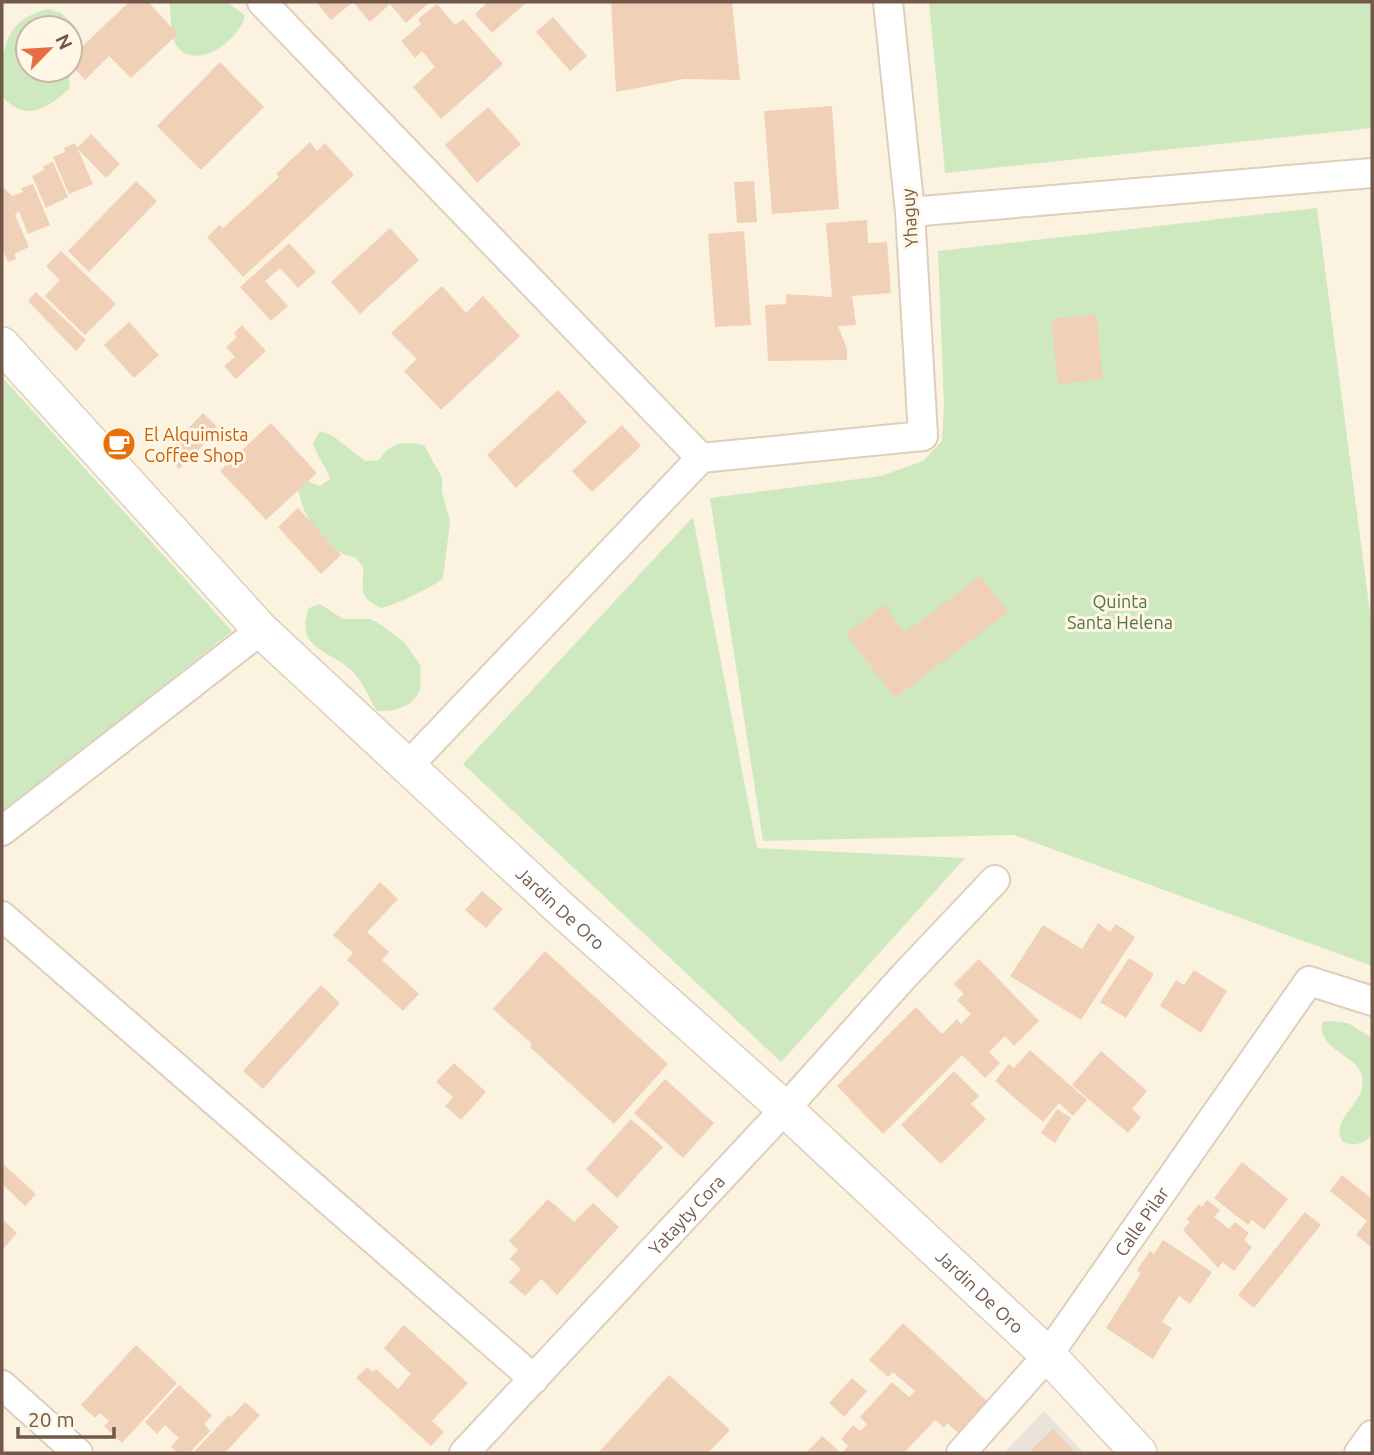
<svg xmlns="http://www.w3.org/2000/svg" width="1374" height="1455" font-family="Ubuntu,sans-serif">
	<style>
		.industrial { fill: #eae3dc }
		.green { fill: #cee9bf }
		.building { fill: #f1d0b8 }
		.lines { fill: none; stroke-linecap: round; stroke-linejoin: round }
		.minor-casing { stroke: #e0cebc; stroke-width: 32 }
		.tertiary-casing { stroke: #e0cebc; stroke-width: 38 }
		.minor { stroke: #fff; stroke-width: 28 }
		.tertiary { stroke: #fff; stroke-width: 35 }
		.labels { text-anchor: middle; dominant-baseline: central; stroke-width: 6; stroke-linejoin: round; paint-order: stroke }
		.street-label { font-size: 18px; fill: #725848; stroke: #fff6e6 }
		.food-label { font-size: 18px; fill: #c56008; stroke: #fff6e6; text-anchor: start }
		.park-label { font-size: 18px; fill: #4e7840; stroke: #fff6e6 }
	</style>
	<rect width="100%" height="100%" fill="#fcf2e0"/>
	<!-- industrial -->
	<path class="industrial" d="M1044 1411 1084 1453H1004Z"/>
	<!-- green -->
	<g class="green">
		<path d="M169 2H226L245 15C241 38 197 73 177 46 169 34 172 15 169 2Z"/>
		<path d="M929 2H1372V128L945 173Z"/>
		<path d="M48 9 61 13 72 23 70 37V28H28V70H68L70 88C48 109 25 123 2 96 2 55 0 21 48 9Z"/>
		<path d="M1317 208 1372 628V966L1014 835 763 841 710 498 881 476 923 461 942 441 944 406 938 251Z"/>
		<path d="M2 377 232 631 2 814Z"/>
		<path d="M320 431 333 436 365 461 379 460C391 441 404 441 424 445L442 478V492L450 521 443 578C432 588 397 604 382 608 357 597 364 590 363 567L355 557C323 553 305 520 298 490L307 481 320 486 330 479C326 466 317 457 313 443Z"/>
		<path d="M693 517 757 848 965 858 781 1062 463 764Z"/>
		<path d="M320 604 343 619H370L383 626 405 643 421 666C419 674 422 682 420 689 414 707 394 712 377 711 368 697 363 680 350 669 329 650 294 649 309 608Z"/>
		<path d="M1328 1021 1348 1023 1372 1038V1134C1365 1143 1353 1148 1342 1141 1330 1116 1367 1105 1362 1077 1358 1054 1317 1051 1322 1022Z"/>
	</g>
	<!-- building -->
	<g class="building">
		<path d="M129 2H148L178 34 131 78 109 56 85 80 70 64V58Z"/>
		<path d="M316 2H351L352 3 331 20Z"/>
		<path d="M355 2H430L406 23 390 4 370 22 354 3Z"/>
		<path d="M488 2H527L492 33 475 14Z"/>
		<path d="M611 2H732L740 80 684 79 616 92Z"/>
		<path d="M437 4 455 25 463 19 503 64 441 119 413 87 435 67 422 51 415 58 401 41 421 24 418 19Z"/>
		<path d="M553 17 587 56 570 71 536 32Z"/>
		<path d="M220 62 264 107 201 170 157 126Z"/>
		<path d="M832 106 839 209 772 214 764 111Z"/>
		<path d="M488 107 521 144 477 183 445 145Z"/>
		<path d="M91 134 120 164 106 178 77 148Z"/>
		<path d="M310 142 317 151 325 143 354 175 243 277 207 237 219 225 223 228 279 177 276 174Z"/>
		<path d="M75 143 93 184 69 194 53 157 65 152 64 148Z"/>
		<path d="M53 162 68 197 46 208 32 176 44 170 43 166Z"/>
		<path d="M136 181 157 201 89 272 68 251Z"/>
		<path d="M754 181 757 222 737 223 734 182Z"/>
		<path d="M33 184 50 225 28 234 19 211 15 215 29 247 14 254 16 259 8 262 2 248V186L12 196 23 192 21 188Z"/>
		<path d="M867 220 868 243 887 242 891 293 852 296 856 325 838 326 847 349V360L768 361 765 305 786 304V294L832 297 826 223Z"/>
		<path d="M390 228 419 260 360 314 331 282Z"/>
		<path d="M744 231 751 325 715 327 708 234Z"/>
		<path d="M289 243 316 272 298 288 280 268 265 281 288 306 271 321 240 287Z"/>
		<path d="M61 251 116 304 85 335 45 296 60 280 46 266Z"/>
		<path d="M442 286 466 313 483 296 520 336 441 410 404 371 417 359 391 333Z"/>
		<path d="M36 292 86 340 76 351 28 301Z"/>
		<path d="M1096 314 1103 379 1058 384 1051 319Z"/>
		<path d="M129 322 159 355 134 378 104 345Z"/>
		<path d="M242 325 266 351 236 379 224 366 235 357 226 347 237 337 234 333Z"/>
		<path d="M558 390 587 422 516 488 487 455Z"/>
		<path d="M203 413 219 429 179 469 164 454Z"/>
		<path d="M271 423 317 473 266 520 220 471Z"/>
		<path d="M622 425 641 446 592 492 572 471Z"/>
		<path d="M298 508 341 555 321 574 278 527Z"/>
		<path d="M980 576 1008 612 895 698 846 634 884 605 905 633Z"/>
		<path d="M380 882 398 899 367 932 389 952 382 960 419 994 403 1011 347 960 353 953 333 935Z"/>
		<path d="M482 891 503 909 486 928 465 910Z"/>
		<path d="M1098 923 1110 932 1116 924 1135 937 1081 1020 1010 976 1043 925 1082 949Z"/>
		<path d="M545 951 668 1064 614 1124 530 1047 532 1044 493 1009Z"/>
		<path d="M1129 958 1154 974 1126 1018 1100 1002Z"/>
		<path d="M979 959 1039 1021 1014 1046 1005 1036 989 1052 1000 1063 985 1078 962 1055 883 1134 837 1086 916 1007 942 1034 957 1019 961 1024 971 1014 957 1000 964 994 954 984Z"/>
		<path d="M1194 970 1227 991 1201 1033 1160 1006 1176 980 1184 985Z"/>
		<path d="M321 985 340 1003 263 1089 243 1071Z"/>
		<path d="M1030 1050 1087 1100 1073 1116 1059 1103 1043 1122 995 1081 1009 1064 1014 1068Z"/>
		<path d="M1101 1051 1147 1091 1132 1109 1141 1117 1128 1133 1072 1085Z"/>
		<path d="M454 1063 486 1092 461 1120 445 1106 453 1097 436 1082Z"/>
		<path d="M954 1071 979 1096 971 1104 986 1119 941 1164 901 1125Z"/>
		<path d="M665 1079 714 1123 683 1158 634 1113Z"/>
		<path d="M1057 1109 1071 1118 1055 1143 1041 1133Z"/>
		<path d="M631 1119 663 1147 617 1198 586 1169Z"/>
		<path d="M1242 1162 1288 1199 1264 1230 1252 1220 1248 1225 1214 1198Z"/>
		<path d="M2 1163 36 1194 25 1206 2 1184Z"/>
		<path d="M1342 1175 1372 1199V1248L1356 1235 1367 1221 1330 1191Z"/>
		<path d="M548 1199 574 1222 593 1203 619 1227 557 1295 541 1279 525 1296 509 1282 521 1269 510 1259 518 1250 509 1241Z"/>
		<path d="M1207 1200 1220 1210 1214 1217 1229 1229 1235 1222 1249 1233 1244 1240 1252 1247 1234 1271 1223 1262 1218 1268 1183 1230 1190 1222 1187 1219 1199 1204 1202 1207Z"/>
		<path d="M1305 1212 1321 1225 1254 1308 1238 1295Z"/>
		<path d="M2 1219 17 1233 2 1250Z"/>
		<path d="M1163 1240 1212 1272 1190 1304 1179 1296 1162 1322 1172 1328 1153 1359 1106 1328 1141 1273 1137 1270 1150 1251 1154 1254Z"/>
		<path d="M903 1323 988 1402 959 1434 947 1423 944 1428 935 1420 904 1453H842L848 1446 841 1439 853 1425 860 1431 867 1424 860 1417 892 1382 909 1397 915 1391 893 1372 888 1377 869 1360Z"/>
		<path d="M404 1325 468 1383 432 1421 444 1432 431 1446 356 1378 367 1367 373 1372 376 1369 398 1389 411 1374 384 1348Z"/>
		<path d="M136 1345 177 1383 122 1443 104 1426 109 1421 100 1413 95 1418 81 1405Z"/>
		<path d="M669 1375 730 1430 708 1453H598Z"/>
		<path d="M852 1378 867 1391 844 1417 829 1403Z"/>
		<path d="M179 1385 212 1415 204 1424 210 1431 189 1453H178L171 1447 179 1438 165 1425 157 1434 145 1422Z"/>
		<path d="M245 1402 260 1415 225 1453H193L229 1415 231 1417Z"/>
		<path d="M1053 1429 1076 1453H1028Z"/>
		<path d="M822 1436 841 1453H806Z"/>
	</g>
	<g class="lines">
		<defs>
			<g id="minor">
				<path d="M262 2 701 458"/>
				<path d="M910 212 1372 173"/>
				<path d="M407 767 701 458 923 436 910 212 888 2"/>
				<path d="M2 831 261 630"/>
				<path d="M2 916 534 1379"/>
				<path d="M2 1385 78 1453"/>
				<path id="s1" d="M464 1453 785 1109 905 975 995 880"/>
				<path id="s2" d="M961 1453 1048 1355 1309 981 1372 1001"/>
				<path d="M1359 1453 1372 1435"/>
			</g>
			<g id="tertiary">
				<path id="s3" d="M2 345 261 630 561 909 785 1109 1048 1355 1139 1453"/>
			</g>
		</defs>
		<!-- minor casing -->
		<use href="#minor" class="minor-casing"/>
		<!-- tertiary casing -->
		<use href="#tertiary" class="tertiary-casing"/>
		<!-- minor -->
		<use href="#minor" class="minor"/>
		<!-- tertiary -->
		<use href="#tertiary" class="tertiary"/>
	</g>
	<!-- icons -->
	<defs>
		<symbol id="cafe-disc" viewBox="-11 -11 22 22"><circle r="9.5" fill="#e8710a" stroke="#fff6e6"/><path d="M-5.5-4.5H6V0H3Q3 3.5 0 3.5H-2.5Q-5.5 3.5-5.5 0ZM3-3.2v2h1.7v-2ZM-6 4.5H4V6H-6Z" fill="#fff"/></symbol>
	</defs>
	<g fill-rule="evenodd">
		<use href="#cafe-disc" x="100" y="425" width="38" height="38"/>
	</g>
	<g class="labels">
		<!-- street labels -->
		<g class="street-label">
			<text transform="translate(909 218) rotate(-94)">Yhaguy</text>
			<text stroke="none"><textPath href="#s3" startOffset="794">Jardin De Oro</textPath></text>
			<text stroke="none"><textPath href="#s1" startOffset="326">Yatayty Cora</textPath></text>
			<text stroke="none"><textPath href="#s2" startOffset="294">Calle Pilar</textPath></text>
			<text stroke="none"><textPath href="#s3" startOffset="1362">Jardin De Oro</textPath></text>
		</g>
		<!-- food labels -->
		<g class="food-label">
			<text x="144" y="434">El Alquimista<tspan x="144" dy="21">Coffee Shop</tspan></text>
		</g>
		<!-- park labels -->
		<g class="park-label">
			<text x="1120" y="601">Quinta<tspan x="1120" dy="21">Santa Helena</tspan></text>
		</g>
	</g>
	<!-- border -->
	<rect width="1374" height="1455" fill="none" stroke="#725848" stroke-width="7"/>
	<!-- north arrow -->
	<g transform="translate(49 49) rotate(65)"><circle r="33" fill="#fff6e6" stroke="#c7b7a7" stroke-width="2"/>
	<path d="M0-5L12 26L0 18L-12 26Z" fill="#e66e45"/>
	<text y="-10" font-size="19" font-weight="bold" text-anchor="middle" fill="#725848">N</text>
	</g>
	<!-- scale -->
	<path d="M18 1427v10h96v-10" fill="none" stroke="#725848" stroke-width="3.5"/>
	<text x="28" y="1427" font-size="21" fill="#725848" stroke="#fff6e6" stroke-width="5" paint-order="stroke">20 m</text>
</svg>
